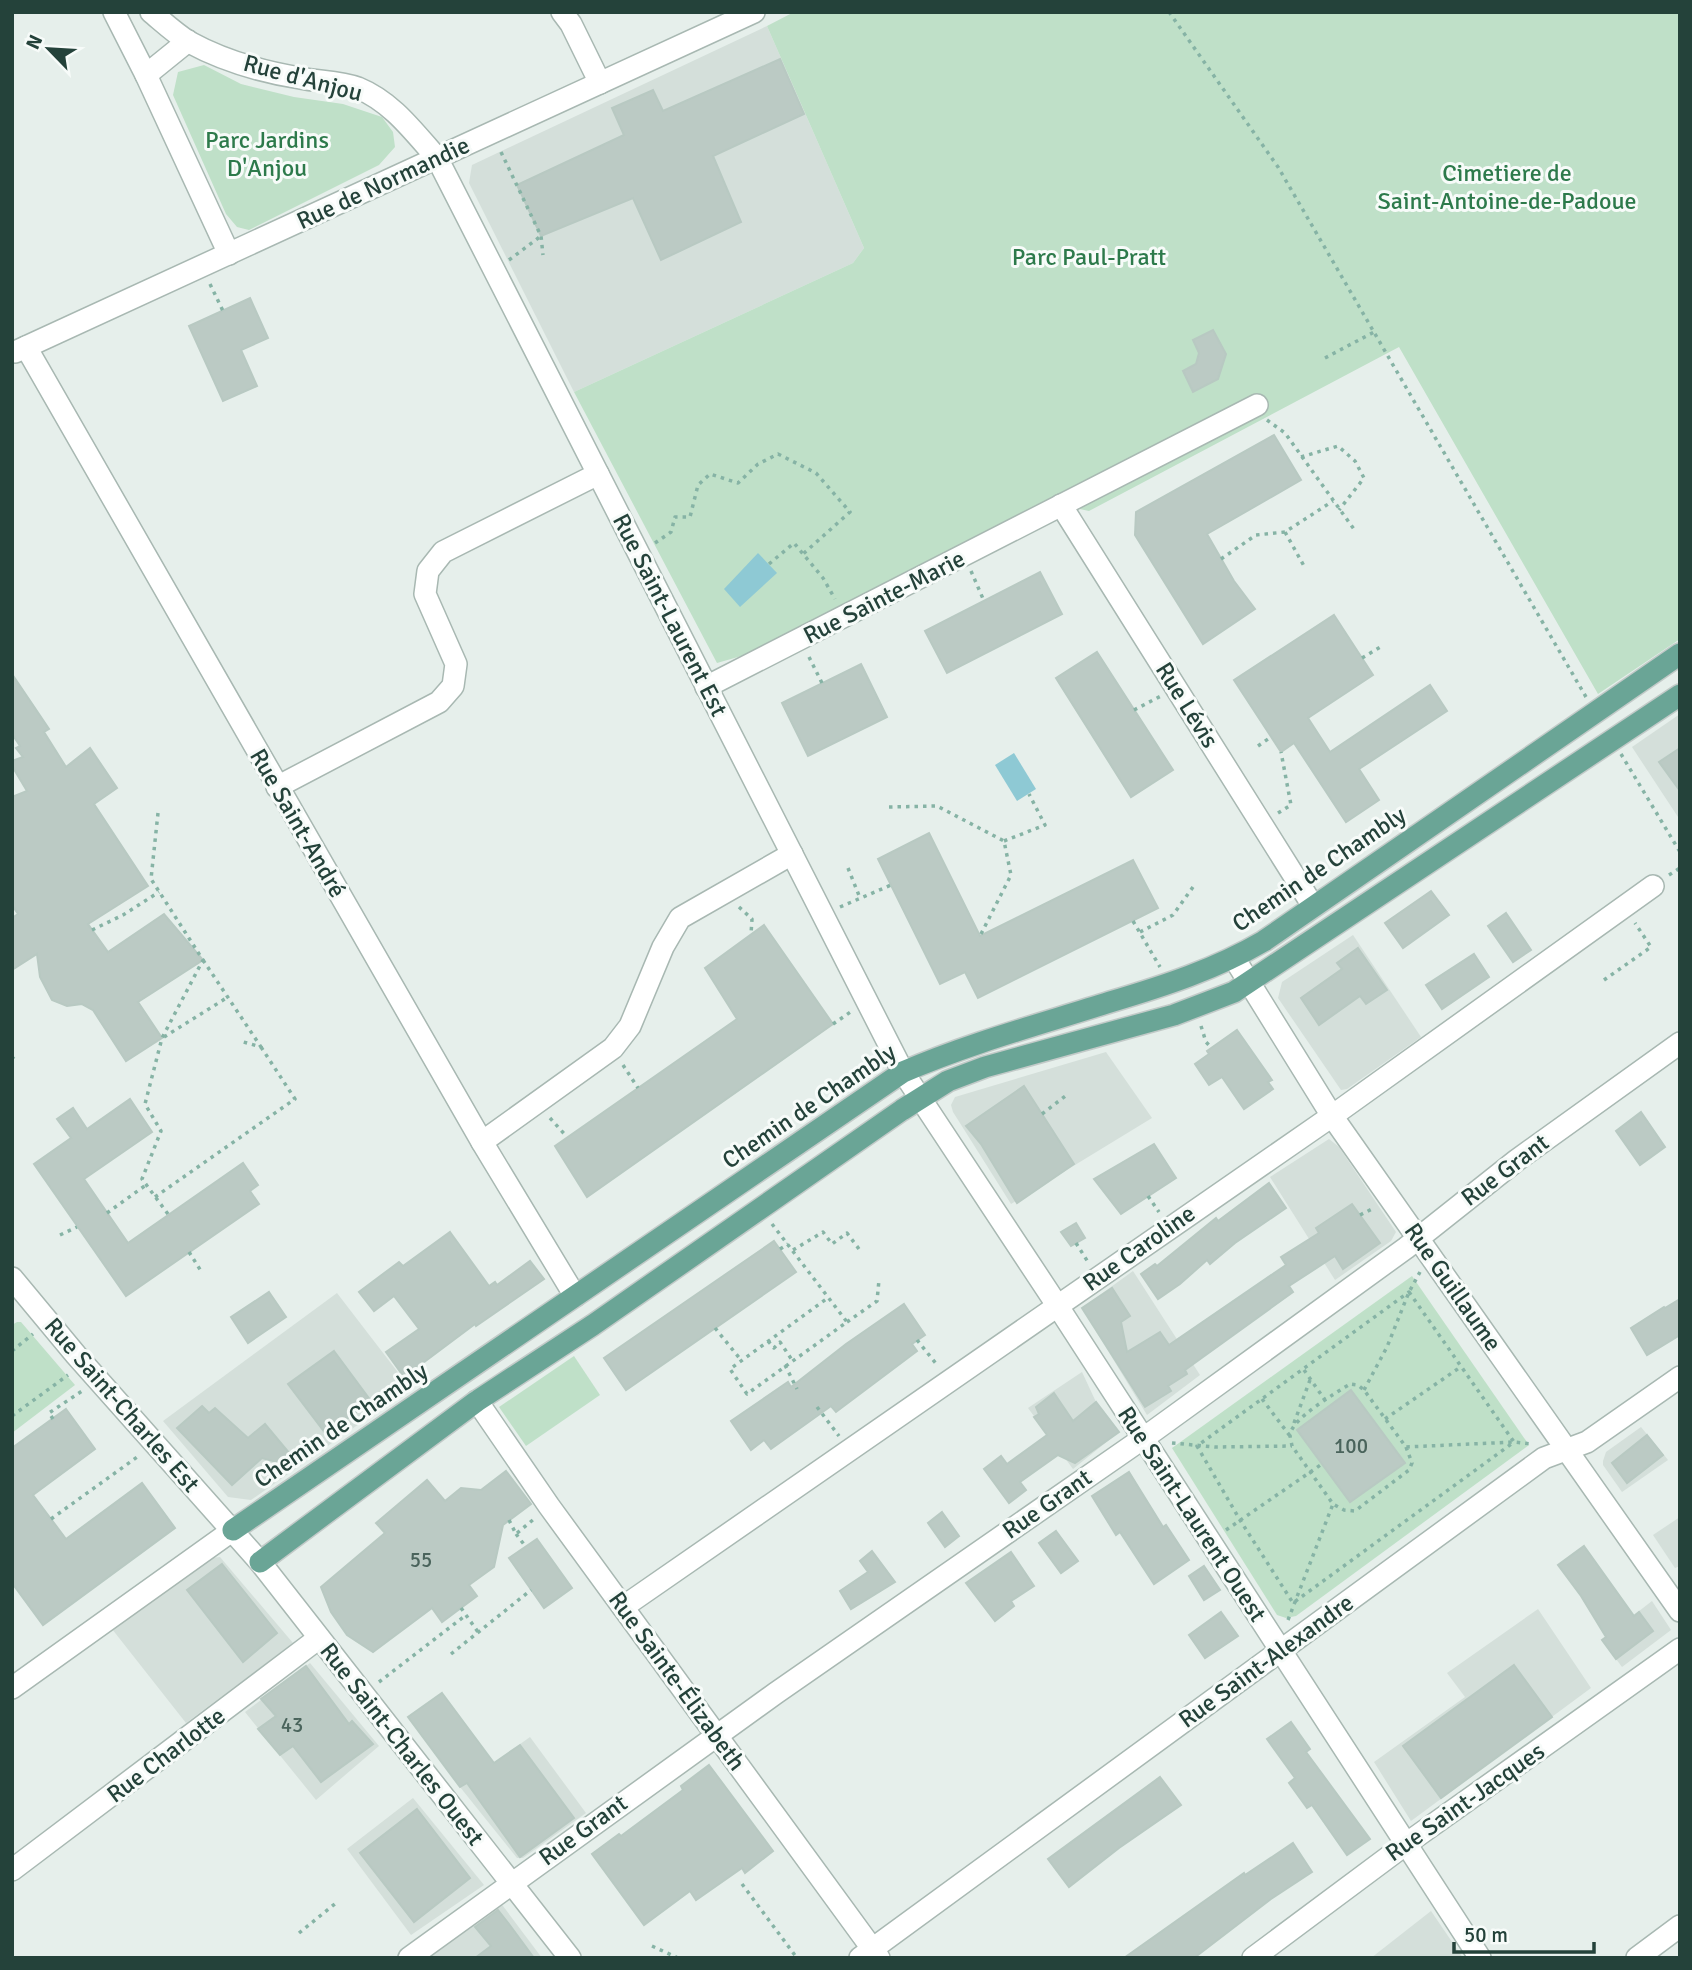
<svg xmlns="http://www.w3.org/2000/svg" width="1692" height="1970" font-family="Signika,sans-serif">
	<style>
		.built { fill: #d4dfda }
		.green { fill: #bfe0c8 }
		.water { fill: #8ec9d4 }
		.building { fill: #bbcac4; stroke: #b8c9c2; stroke-width: 2 }
		.lines { fill: none; stroke-linecap: round; stroke-linejoin: round }
		.minor-casing { stroke: #a8b8b2; stroke-width: 24 }
		.major-casing { stroke: #c2cac8; stroke-width: 24 }
		.path { stroke: #86b3a5; stroke-width: 3.5; stroke-dasharray: 3.5 5; stroke-linecap: butt }
		.minor { stroke: #fff; stroke-width: 21 }
		.major { stroke: #6aa596; stroke-width: 21 }
		.labels { text-anchor: middle; dominant-baseline: central; stroke-width: 6; stroke-linejoin: round; paint-order: stroke }
		.number-label { font-size: 21px; fill: #4a645c }
		.street-label { font-size: 24px; fill: #24423a; stroke: #f7fbf9 }
		.park-label { font-size: 24px; fill: #2d7a4b; stroke: #f7fbf9 }
	</style>
	<rect width="100%" height="100%" fill="#e6efeb"/>
	<!-- built -->
	<g class="built">
		<path d="M767 26 864 248 853 263 574 392 469 183 472 165Z"/>
		<path d="M1680 714V820L1632 747Z"/>
		<path d="M1353 935 1421 1037 1347 1089 1341 1090 1278 998 1282 982Z"/>
		<path d="M1106 1052 1152 1118 1011 1204 953 1112 951 1105 955 1097Z"/>
		<path d="M1329 1139 1339 1147 1396 1232 1391 1241 1335 1280 1270 1177Z"/>
		<path d="M1133 1271 1200 1375 1147 1415 1082 1308Z"/>
		<path d="M337 1293 410 1388 251 1500 228 1497 163 1421Z"/>
		<path d="M1082 1372 1096 1402 1119 1432 1073 1469 1028 1408Z"/>
		<path d="M1641 1427 1668 1460 1622 1492 1603 1465V1461L1606 1452Z"/>
		<path d="M1680 1517V1566L1675 1568 1653 1535Z"/>
		<path d="M220 1557 293 1643 186 1723 112 1629 211 1558Z"/>
		<path d="M1652 1601 1671 1630 1622 1667 1602 1640Z"/>
		<path d="M1538 1609 1591 1688 1411 1821 1374 1762 1465 1697 1447 1673Z"/>
		<path d="M310 1663 379 1746 316 1800 245 1712Z"/>
		<path d="M530 1737 586 1813 523 1858H517L460 1787Z"/>
		<path d="M413 1798 484 1885 411 1935 347 1849Z"/>
		<path d="M500 1902 542 1958H421Z"/>
		<path d="M1431 1911 1463 1958H1371Z"/>
	</g>
	<!-- green -->
	<g class="green">
		<path d="M794 12H1680V639L1598 694 1399 347 1089 511 1061 505 800 639 717 663 574 392 853 263 864 248 767 26Z"/>
		<path d="M204 65 241 84 294 97 343 104 382 117 393 132 395 147 379 165 249 230 237 227 226 214 173 95 178 72Z"/>
		<path d="M1412 1276 1529 1445 1296 1616 1286 1618 1277 1615 1172 1448Z"/>
		<path d="M17 1322H21L75 1385 12 1433V1325Z"/>
		<path d="M574 1356 600 1395 526 1446 499 1407Z"/>
	</g>
	<!-- water -->
	<g class="water">
		<path d="M758 553 777 573 740 607 724 589Z"/>
		<path d="M1014 753 1036 789 1017 801 995 765Z"/>
	</g>
	<!-- building -->
	<g class="building">
		<path d="M780 59 804 114 713 156 741 222 661 260 633 198 541 236 517 185 624 135 612 108 653 90 663 111Z"/>
		<path d="M250 298 268 338 241 350 257 386 223 401 189 326Z"/>
		<path d="M1213 330 1226 354 1218 379 1193 392 1183 371 1196 364 1199 353 1193 340Z"/>
		<path d="M1274 435 1301 480 1207 534 1234 581 1255 609 1203 644 1135 535 1136 512Z"/>
		<path d="M1040 572 1062 614 947 673 925 631Z"/>
		<path d="M1334 615 1373 675 1308 718 1330 752 1430 685 1447 711 1359 769 1379 800 1346 822 1294 743 1281 752 1234 680Z"/>
		<path d="M1097 652 1173 770 1131 797 1056 678Z"/>
		<path d="M861 664 887 717 808 756 782 703Z"/>
		<path d="M12 674 49 729 44 732 66 767 90 748 117 788 94 804 148 886 88 924 108 952 164 914 203 960 138 1002 162 1038 126 1061 93 1010 82 1004 67 1006 52 1000 40 977 37 954 12 970V918L18 914 12 905V797L27 791 12 766V761L23 757 16 748 20 746 12 734Z"/>
		<path d="M1680 748V791L1659 762Z"/>
		<path d="M929 833 980 936 1133 860 1158 908 978 998 965 972 940 984 878 859Z"/>
		<path d="M1431 891 1449 915 1403 948 1385 923Z"/>
		<path d="M1506 913 1531 950 1513 962 1488 926Z"/>
		<path d="M764 925 833 1024 587 1197 555 1146 737 1019 705 968Z"/>
		<path d="M1358 948 1387 990 1366 1004 1360 996 1319 1025 1301 998 1342 969 1337 963Z"/>
		<path d="M1474 954 1489 977 1442 1009 1426 985Z"/>
		<path d="M1237 1030 1272 1080 1268 1082 1273 1089 1244 1109 1222 1077 1209 1085 1195 1064 1209 1054 1207 1051Z"/>
		<path d="M1024 1086 1074 1164 1017 1203 981 1144 966 1126Z"/>
		<path d="M130 1099 152 1132 84 1179 128 1243 243 1163 258 1185 250 1191 259 1204 126 1296 34 1164 71 1138 57 1119 73 1108 87 1129Z"/>
		<path d="M1641 1112 1665 1147 1640 1165 1616 1131Z"/>
		<path d="M1154 1144 1176 1178 1121 1214 1094 1179Z"/>
		<path d="M1269 1183 1286 1208 1235 1243 1210 1264 1207 1260 1180 1284 1158 1299 1141 1274 1155 1264 1157 1266 1216 1218 1218 1221Z"/>
		<path d="M1352 1204 1380 1243 1343 1269 1335 1256 1289 1286 1293 1292 1185 1370 1187 1374 1168 1386 1171 1391 1145 1407 1082 1308 1112 1288 1130 1316 1121 1322 1127 1352 1160 1332 1169 1345 1286 1265 1281 1257 1319 1233 1316 1228Z"/>
		<path d="M1076 1223 1085 1238 1071 1246 1061 1232Z"/>
		<path d="M450 1232 489 1286 495 1282 497 1285 530 1261 544 1279 476 1326 475 1324 404 1377 386 1352 419 1329 394 1296 374 1311 359 1292 399 1262 403 1266Z"/>
		<path d="M774 1241 796 1272 626 1390 604 1358Z"/>
		<path d="M269 1292 286 1317 248 1343 231 1317Z"/>
		<path d="M1680 1299V1335L1647 1355 1631 1328 1664 1307 1665 1308Z"/>
		<path d="M904 1304 925 1335 912 1344 917 1351 836 1412 831 1406 771 1449 764 1440 751 1450 731 1421 788 1382 791 1387 846 1344Z"/>
		<path d="M334 1351 371 1401 326 1434 288 1384Z"/>
		<path d="M1351 1390 1405 1463 1350 1502 1297 1430Z"/>
		<path d="M1054 1393 1073 1421 1096 1402 1119 1432 1075 1463 1058 1455 1020 1482 1026 1490 1009 1503 984 1469 1001 1456 1007 1464 1047 1435 1034 1417 1039 1414 1036 1407Z"/>
		<path d="M202 1406 209 1413 215 1408 248 1438 265 1424 290 1454 280 1463 262 1458 232 1485 177 1428Z"/>
		<path d="M66 1409 95 1449 33 1495 66 1539 142 1483 175 1528 43 1625 12 1583V1448Z"/>
		<path d="M1647 1435 1663 1455 1627 1483 1612 1463Z"/>
		<path d="M506 1471 531 1504 503 1525 494 1567 469 1585 477 1596 442 1622 432 1608 373 1652 347 1635 331 1612 321 1587 385 1533 376 1523 427 1480 445 1501 461 1488 481 1490Z"/>
		<path d="M1129 1472 1163 1527 1166 1525 1189 1560 1154 1584 1120 1532 1116 1535 1092 1496Z"/>
		<path d="M942 1512 959 1536 945 1547 928 1523Z"/>
		<path d="M1056 1531 1078 1561 1061 1573 1039 1543Z"/>
		<path d="M537 1539 572 1588 544 1608 509 1558Z"/>
		<path d="M1584 1546 1634 1616 1639 1612 1653 1631 1616 1659 1602 1640 1606 1637 1581 1596 1558 1565Z"/>
		<path d="M872 1551 895 1582 851 1609 840 1591 868 1572 860 1561Z"/>
		<path d="M1011 1552 1034 1586 1011 1601 1014 1606 995 1621 966 1583Z"/>
		<path d="M222 1564 277 1633 243 1662 187 1590Z"/>
		<path d="M1204 1566 1220 1590 1204 1600 1189 1576Z"/>
		<path d="M1221 1612 1238 1636 1205 1658 1189 1635Z"/>
		<path d="M1514 1665 1552 1717 1441 1798 1403 1746Z"/>
		<path d="M306 1666 349 1724 352 1721 373 1744 321 1782 293 1746 280 1755 258 1729 276 1716 261 1699Z"/>
		<path d="M442 1693 494 1763 520 1745 574 1818 520 1857 467 1783 460 1787 408 1717Z"/>
		<path d="M1291 1722 1310 1749 1306 1752 1370 1839 1347 1855 1312 1805 1307 1808 1289 1783 1295 1778 1267 1739Z"/>
		<path d="M709 1765 773 1851 745 1873 742 1868 696 1900 690 1891 644 1925 592 1854 619 1834 621 1836 683 1790 681 1786Z"/>
		<path d="M1160 1777 1181 1805 1119 1848 1069 1887 1048 1859Z"/>
		<path d="M417 1809 470 1878 414 1922 360 1853Z"/>
		<path d="M1293 1843 1312 1872 1271 1899 1194 1958H1124L1244 1873 1245 1875Z"/>
		<path d="M498 1910 509 1924 534 1958H475L491 1946 475 1927Z"/>
	</g>
	<g class="lines">
		<defs>
			<g id="minor">
				<path d="M114 12 146 75 229 254"/>
				<path d="M151 12C163 22 176 34 189 42 222 60 263 72 300 78 320 82 339 81 358 88 392 102 413 131 437 158L903 1072 1057 1305 1480 1958"/>
				<path d="M562 12 571 24 600 83"/>
				<path d="M146 75 188 41"/>
				<path d="M26 347 482 1142 575 1296"/>
				<path d="M15 352 754 12"/>
				<path d="M1061 505 1313 906"/>
				<path d="M706 687 1257 405"/>
				<path d="M277 787 439 702 453 686 456 664 425 594 428 571 443 552 598 474"/>
				<path d="M1234 958 1332 1116 1680 1611"/>
				<path d="M482 1142 613 1048 630 1026 663 947 680 918 792 854"/>
				<path d="M12 1278 76 1355 260 1562 570 1958"/>
				<path d="M477 1401 549 1506 879 1958"/>
				<path d="M623 1607 1332 1116 1653 886"/>
				<path d="M12 1688 233 1530"/>
				<path d="M12 1870 319 1638"/>
				<path d="M409 1958 776 1693 1155 1430 1406 1248 1517 1160 1680 1043"/>
				<path d="M860 1958 1544 1458 1587 1442 1680 1377"/>
				<path d="M1253 1958 1406 1844 1680 1649"/>
				<path d="M1637 1958 1680 1926"/>
			</g>
			<g id="major">
				<path d="M233 1530 903 1072C970 1043 1041 1024 1110 1002 1164 986 1216 969 1264 941L1680 654"/>
				<path d="M260 1562 477 1401 593 1325 902 1110 948 1081 985 1067 1174 1015 1234 992 1680 695"/>
			</g>
		</defs>
		<!-- minor casing -->
		<use href="#minor" class="minor-casing"/>
		<!-- major casing -->
		<use href="#major" class="major-casing"/>
		<!-- path -->
		<g class="path">
			<path d="M1169 12 1278 167 1586 697"/>
			<path d="M501 152 541 236 543 255"/>
			<path d="M509 260 541 236"/>
			<path d="M210 284 223 311"/>
			<path d="M1325 358 1374 332"/>
			<path d="M1267 420 1285 433 1356 532"/>
			<path d="M1301 457 1338 446 1355 461 1364 478 1339 510"/>
			<path d="M1285 532 1304 566"/>
			<path d="M655 543 671 532 675 517H690L698 485 710 474 738 483 758 464 778 454 816 473 850 512 803 554"/>
			<path d="M1221 559 1256 535 1285 532 1333 501"/>
			<path d="M769 564 794 543 823 578 835 599"/>
			<path d="M971 571 984 601"/>
			<path d="M809 657 822 683"/>
			<path d="M1362 658 1382 646"/>
			<path d="M1134 710 1161 696"/>
			<path d="M1258 746 1271 737"/>
			<path d="M1621 754 1680 852"/>
			<path d="M889 807 937 806 1004 841 1011 875 980 936"/>
			<path d="M158 813 151 879 203 960 162 1038 145 1104 161 1131 142 1179 168 1214"/>
			<path d="M1278 813 1291 805 1281 752"/>
			<path d="M1004 841 1045 825 1029 794"/>
			<path d="M848 868 860 898"/>
			<path d="M1669 875 1680 868"/>
			<path d="M739 907 752 919 751 934"/>
			<path d="M840 907 891 885"/>
			<path d="M1133 921 1160 967"/>
			<path d="M92 930 123 915 159 892"/>
			<path d="M1140 932 1173 915 1193 887"/>
			<path d="M203 960 261 1047 240 1041"/>
			<path d="M1604 980 1651 947 1635 923"/>
			<path d="M833 1024 852 1011"/>
			<path d="M1201 1026 1206 1042 1212 1048"/>
			<path d="M164 1037 228 997"/>
			<path d="M12 1057 14 1059"/>
			<path d="M623 1065 638 1088"/>
			<path d="M1042 1114 1068 1094"/>
			<path d="M550 1118 567 1137"/>
			<path d="M1148 1196 1159 1212"/>
			<path d="M155 1197 295 1099 261 1047"/>
			<path d="M107 1213 146 1185"/>
			<path d="M1360 1215 1374 1208"/>
			<path d="M772 1224 847 1322 747 1394 730 1369 829 1297"/>
			<path d="M60 1235 77 1227"/>
			<path d="M1076 1243 1088 1262"/>
			<path d="M780 1249 788 1244"/>
			<path d="M793 1250 823 1232 832 1244 847 1233 859 1249"/>
			<path d="M189 1252 201 1271"/>
			<path d="M1409 1292 1514 1442 1293 1603 1240 1520 1197 1446Z"/>
			<path d="M847 1322 877 1301 879 1280"/>
			<path d="M715 1328 741 1360"/>
			<path d="M917 1340 938 1366"/>
			<path d="M768 1341 774 1348 780 1342 792 1360"/>
			<path d="M12 1351 33 1334"/>
			<path d="M785 1365 797 1389"/>
			<path d="M1304 1370 1325 1400"/>
			<path d="M1364 1390 1387 1347 1409 1292 1420 1272"/>
			<path d="M1262 1399 1290 1436"/>
			<path d="M817 1407 839 1436"/>
			<path d="M12 1416 68 1375"/>
			<path d="M53 1419 49 1413 82 1391"/>
			<path d="M1385 1419 1462 1366"/>
			<path d="M1294 1423 1310 1380"/>
			<path d="M1172 1443 1215 1447 1292 1446"/>
			<path d="M1406 1447 1412 1463 1409 1470 1355 1511 1344 1510 1333 1504 1292 1446C1292 1445 1290 1437 1290 1435 1292 1418 1336 1393 1350 1384L1358 1385 1364 1390 1406 1447 1514 1442 1532 1444"/>
			<path d="M51 1519 140 1455"/>
			<path d="M509 1520 516 1534 534 1519"/>
			<path d="M1226 1530 1322 1464"/>
			<path d="M516 1534 526 1547"/>
			<path d="M461 1608 478 1632"/>
			<path d="M1288 1620 1333 1504"/>
			<path d="M451 1654 531 1590"/>
			<path d="M379 1682 466 1615"/>
			<path d="M742 1884 797 1958"/>
			<path d="M299 1933 336 1903"/>
			<path d="M652 1946 678 1958"/>
			<path d="M743 1958H750"/>
		</g>
		<!-- minor -->
		<use href="#minor" class="minor"/>
		<!-- major -->
		<use href="#major" class="major"/>
	</g>
	<g class="labels">
		<!-- number labels -->
		<g class="number-label">
			<text x="1351" y="1446">100</text>
			<text x="421" y="1560">55</text>
			<text x="292" y="1725">43</text>
		</g>
		<!-- street labels -->
		<g class="street-label">
			<text transform="translate(303 78) rotate(15)">Rue d'Anjou</text>
			<text transform="translate(383 183) rotate(-25)">Rue de Normandie</text>
			<text transform="translate(884 597) rotate(-27)">Rue Sainte-Marie</text>
			<text transform="translate(670 615) rotate(63)">Rue Saint-Laurent Est</text>
			<text transform="translate(1187 705) rotate(58)">Rue Lévis</text>
			<text transform="translate(298 823) rotate(60)">Rue Saint-André</text>
			<text transform="translate(1319 869) rotate(-34)">Chemin de Chambly</text>
			<text transform="translate(809 1106) rotate(-34)">Chemin de Chambly</text>
			<text transform="translate(1505 1170) rotate(-37)">Rue Grant</text>
			<text transform="translate(1139 1248) rotate(-35)">Rue Caroline</text>
			<text transform="translate(1453 1287) rotate(55)">Rue Guillaume</text>
			<text transform="translate(122 1405) rotate(49)">Rue Saint-Charles Est</text>
			<text transform="translate(341 1425) rotate(-34)">Chemin de Chambly</text>
			<text transform="translate(1047 1504) rotate(-35)">Rue Grant</text>
			<text transform="translate(1192 1514) rotate(57)">Rue Saint-Laurent Ouest</text>
			<text transform="translate(1266 1661) rotate(-36)">Rue Saint-Alexandre</text>
			<text transform="translate(677 1681) rotate(54)">Rue Sainte-Élizabeth</text>
			<text transform="translate(402 1744) rotate(52)">Rue Saint-Charles Ouest</text>
			<text transform="translate(166 1755) rotate(-37)">Rue Charlotte</text>
			<text transform="translate(1465 1802) rotate(-35)">Rue Saint-Jacques</text>
			<text transform="translate(583 1830) rotate(-36)">Rue Grant</text>
		</g>
		<!-- park labels -->
		<g class="park-label">
			<text x="267" y="140">Parc Jardins<tspan x="267" dy="28">D'Anjou</tspan></text>
			<text x="1507" y="173">Cimetiere de<tspan x="1507" dy="28">Saint-Antoine-de-Padoue</tspan></text>
			<text x="1089" y="257">Parc Paul-Pratt</text>
		</g>
	</g>
	<!-- border -->
	<rect width="1692" height="1970" fill="none" stroke="#24423a" stroke-width="28"/>
	<!-- north arrow -->
	<g transform="translate(49 49) rotate(295)" stroke="#f7fbf9" stroke-width="5" paint-order="stroke">
	<path d="M0-5L12 26L0 18L-12 26Z" fill="#24423a"/>
	<text y="-10" font-size="19" font-weight="bold" text-anchor="middle" fill="#24423a">N</text>
	</g>
	<!-- scale -->
	<path d="M1454 1942v10h140v-10" fill="none" stroke="#24423a" stroke-width="3.5"/>
	<text x="1464" y="1942" font-size="21" fill="#24423a" stroke="#f7fbf9" stroke-width="5" paint-order="stroke">50 m</text>
</svg>
